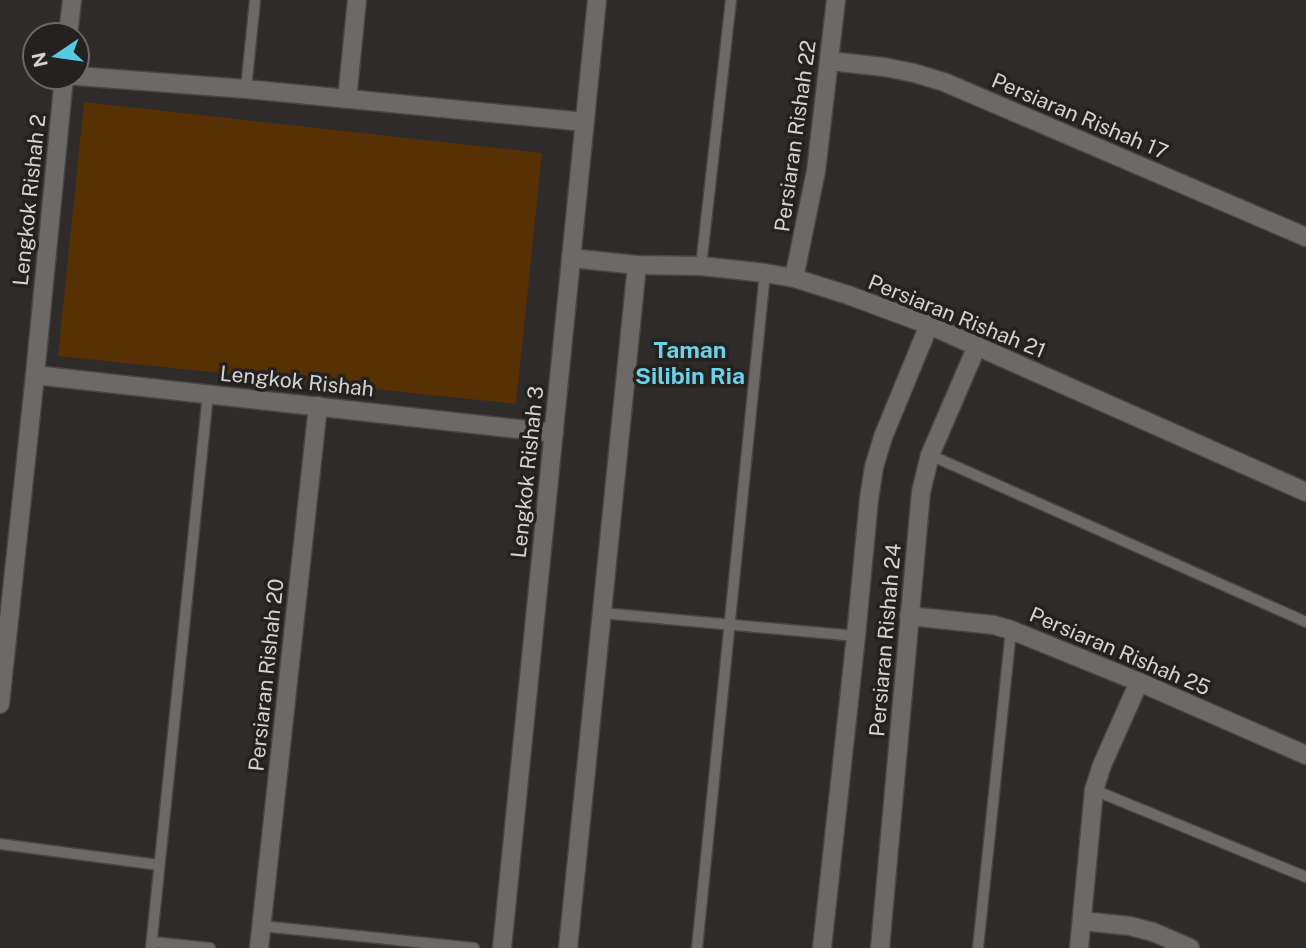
<svg xmlns="http://www.w3.org/2000/svg" width="1306" height="948" font-family="'Public Sans',sans-serif">
	<style>
		.green { fill: #573004 }
		.lines { fill: none; stroke-linecap: round; stroke-linejoin: round }
		.service-casing { stroke: #484644; stroke-width: 13 }
		.minor-casing { stroke: #484644; stroke-width: 21 }
		.tertiary-casing { stroke: #484644; stroke-width: 21 }
		.service { stroke: #6c6a68; stroke-width: 10 }
		.minor { stroke: #6c6a68; stroke-width: 18 }
		.tertiary { stroke: #6c6a68; stroke-width: 18 }
		.labels { text-anchor: middle; dominant-baseline: central; stroke-width: 7; stroke-linejoin: round; paint-order: stroke }
		.street-label { font-size: 21px; fill: #d5d3d2; stroke: #242220 }
		.neighbourhood-label { font-size: 23px; font-weight: bold; fill: #6cd2e8; stroke: #242220 }
	</style>
	<rect width="100%" height="100%" fill="#2e2b2a"/>
	<!-- green -->
	<path class="green" d="M84 102 542 153 516 404 58 356Z"/>
	<g class="lines">
		<defs>
			<g id="service">
				<path d="M246 89 255 0"/>
				<path d="M701 266 731 0"/>
				<path d="M930 455 1306 622"/>
				<path d="M602 613 856 636"/>
				<path d="M1094 790 1306 877"/>
				<path d="M0 844 159 865"/>
				<path d="M262 926 474 948"/>
				<path d="M152 942 210 948"/>
				<path d="M151 948 208 394"/>
				<path d="M697 948 765 273"/>
				<path d="M978 948 1011 630"/>
			</g>
			<g id="minor">
				<path d="M68 35 72 0"/>
				<path d="M830 61 884 67 914 73 944 82 1306 237"/>
				<path d="M77 76 246 89 585 122"/>
				<path d="M347 99 357 0"/>
				<path d="M571 258 637 265 701 266 765 273 794 278 848 295 929 325 1306 492"/>
				<path d="M794 278 816 171 836 0"/>
				<path d="M35 375 554 433"/>
				<path d="M909 616 994 625 1011 630 1139 682 1306 755"/>
				<path d="M0 704 35 375 64 77"/>
				<path d="M1082 921 1130 926 1153 932 1190 948"/>
				<path d="M259 948 318 406"/>
				<path d="M568 948 637 265"/>
				<path d="M822 948 856 636 869 499 874 467 883 437 929 325"/>
				<path d="M880 948 921 492 930 455 977 346"/>
				<path d="M1079 948 1094 790 1102 765 1139 682"/>
			</g>
			<path id="tertiary" d="M502 948 597 0"/>
		</defs>
		<!-- service casing -->
		<use href="#service" class="service-casing"/>
		<!-- minor casing -->
		<use href="#minor" class="minor-casing"/>
		<!-- tertiary casing -->
		<use href="#tertiary" class="tertiary-casing"/>
		<!-- service -->
		<use href="#service" class="service"/>
		<!-- minor -->
		<use href="#minor" class="minor"/>
		<!-- tertiary -->
		<use href="#tertiary" class="tertiary"/>
	</g>
	<g class="labels">
		<!-- street labels -->
		<g class="street-label">
			<text transform="translate(1080 116) rotate(23)">Persiaran Rishah 17</text>
			<text transform="translate(795 136) rotate(-82)">Persiaran Rishah 22</text>
			<text transform="translate(29 200) rotate(-84)">Lengkok Rishah 2</text>
			<text transform="translate(957 316) rotate(22)">Persiaran Rishah 21</text>
			<text transform="translate(297 381) rotate(6)">Lengkok Rishah</text>
			<text transform="translate(527 472) rotate(-84)">Lengkok Rishah 3</text>
			<text transform="translate(885 640) rotate(-85)">Persiaran Rishah 24</text>
			<text transform="translate(1120 651) rotate(23)">Persiaran Rishah 25</text>
			<text transform="translate(266 675) rotate(-84)">Persiaran Rishah 20</text>
		</g>
		<!-- neighbourhood labels -->
		<g class="neighbourhood-label">
			<text x="690" y="349">Taman<tspan x="690" dy="26">Silibin Ria</tspan></text>
		</g>
	</g>
	<!-- north arrow -->
	<g transform="translate(56 56) rotate(257)"><circle r="33" fill="#242220" stroke="#6b6967" stroke-width="2"/>
	<path d="M0-5L12 26L0 18L-12 26Z" fill="#57c9e2"/>
	<text y="-10" font-size="19" font-weight="bold" text-anchor="middle" fill="#d5d3d2">N</text>
	</g>
</svg>
